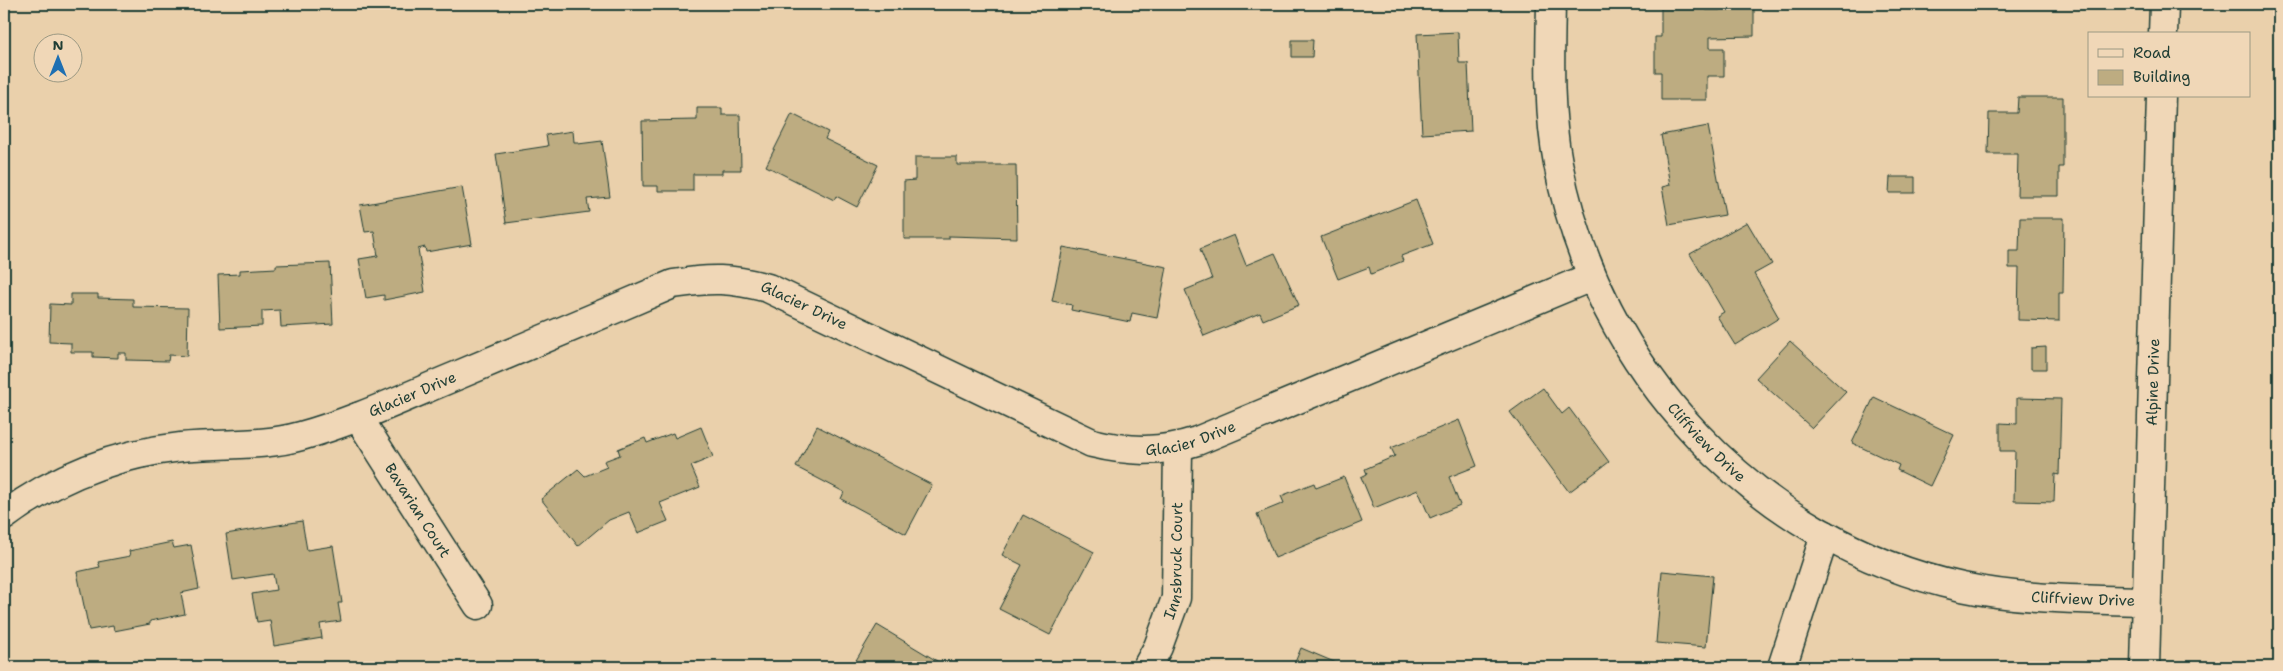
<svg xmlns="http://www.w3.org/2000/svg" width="2283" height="671" font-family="'Shantell Sans',sans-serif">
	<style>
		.building { fill: #bdac81; stroke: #1f3d34 }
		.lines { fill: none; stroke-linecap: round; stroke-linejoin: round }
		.street-casing { stroke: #1f3d34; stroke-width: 31 }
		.secondary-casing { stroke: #1f3d34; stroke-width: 31 }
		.street { stroke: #f0d7b7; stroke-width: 28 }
		.secondary { stroke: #f0d7b7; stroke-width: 28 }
		.labels { text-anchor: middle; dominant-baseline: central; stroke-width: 4; stroke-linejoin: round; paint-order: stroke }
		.street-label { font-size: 15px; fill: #1f3d34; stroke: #f0d7b7 }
	</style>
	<rect width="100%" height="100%" fill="#ead0ab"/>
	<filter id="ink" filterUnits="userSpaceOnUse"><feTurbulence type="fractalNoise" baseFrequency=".02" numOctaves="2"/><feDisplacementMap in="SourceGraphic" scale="10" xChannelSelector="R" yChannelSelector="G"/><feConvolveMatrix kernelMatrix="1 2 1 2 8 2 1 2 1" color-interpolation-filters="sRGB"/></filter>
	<g filter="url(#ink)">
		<!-- building -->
		<g class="building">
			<path d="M1720 4H1754V36L1710 37V48H1724V76H1707V100H1661V72H1655V37H1661V8L1706 7V10H1720Z"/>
			<path d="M1458 32 1459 63H1468L1471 131 1422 134 1417 34Z"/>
			<path d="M1292 40H1313L1312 57H1292Z"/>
			<path d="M2018 97H2063V167H2059V196H2017L2018 154H1988L1989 113H2017Z"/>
			<path d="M697 108H722V115H740L741 170H722V174H693V191H658V186H643L642 121 697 120Z"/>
			<path d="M792 114 828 132 825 139 878 165 857 207 836 196 834 200 766 166Z"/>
			<path d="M1708 126 1725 215 1669 225 1662 187 1670 185 1661 135Z"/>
			<path d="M573 131 574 142H578V144L602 141 610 197 587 199 589 212 506 223 496 154 548 146 546 135Z"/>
			<path d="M915 157H957V165H1016L1017 238 949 236V239H904V181L915 180Z"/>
			<path d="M1890 177H1915V193H1889Z"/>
			<path d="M462 187 472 244 426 252 425 247 418 249 425 292 384 300V295L366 298 359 259 378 256 374 231 365 232 360 205Z"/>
			<path d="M1416 200 1433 244 1401 256 1403 261 1371 274 1369 267 1338 279 1321 237Z"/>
			<path d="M2020 218H2064L2063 293H2059V321L2018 320 2019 268H2009V251H2019Z"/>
			<path d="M1747 222 1772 264 1754 274 1779 318 1735 345 1717 316 1724 312 1690 254Z"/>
			<path d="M1234 235 1246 265 1275 253 1299 305 1263 320 1260 313 1204 336 1185 290 1212 279 1200 249Z"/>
			<path d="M1063 247 1167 267 1157 318 1132 313 1130 322 1071 310 1072 305 1052 301Z"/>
			<path d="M330 263 333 324 281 327 280 310 262 311V326L220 328 218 275 240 274V270L276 268V265Z"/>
			<path d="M71 294H98V298L133 299V307L188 308 187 356 169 355 168 361 126 360V353H118V358L93 357V352H71V343L49 342 50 304 71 305Z"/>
			<path d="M1790 341 1846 392 1812 428 1756 378Z"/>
			<path d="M2046 347V369H2031V348Z"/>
			<path d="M1543 388 1562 414 1569 408 1609 462 1569 492 1510 412Z"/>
			<path d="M1874 397 1954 435 1930 486 1897 470 1899 465 1852 443Z"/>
			<path d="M2017 398 2061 399 2059 475 2055 474 2054 502 2014 501 2015 451H2000V423L2017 424Z"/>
			<path d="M1459 420 1477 466 1449 477 1460 505 1430 518 1418 490 1374 508 1361 477 1367 474 1365 469 1395 456 1391 448Z"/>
			<path d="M817 426 932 485 906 534 841 499 844 492 796 467Z"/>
			<path d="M701 427 713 457 691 466 700 487 660 503 668 521 638 533 629 512 609 520 578 546 541 499 578 469 585 476 607 467 604 461 620 455 618 449 645 438 647 443 673 433 675 438Z"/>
			<path d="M1344 477 1362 522 1275 558 1257 514 1284 503 1281 496 1314 483 1316 488Z"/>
			<path d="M1023 515 1094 552 1050 635 999 609 1022 565 1002 555Z"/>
			<path d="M302 521 307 550 333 546 342 603H338L341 621 320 624 322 638 274 646 270 620 257 622 252 594 276 590 273 574 233 580 226 534Z"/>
			<path d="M172 542 174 548 191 545 199 589 181 593 185 614 150 621V624L114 631 113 626 89 630 77 572 100 567 98 562 130 556 129 551Z"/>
			<path d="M1662 571 1713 576 1706 647 1656 643Z"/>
			<path d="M877 625 947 667H852Z"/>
			<path d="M1301 648 1346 667H1293Z"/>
		</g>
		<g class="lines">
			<defs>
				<g id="street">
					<path id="s1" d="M1551 4C1550 57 1548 111 1558 163 1596 368 1757 543 1962 587 2023 600 2084 599 2146 601"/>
					<path id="s2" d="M358 417 478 605"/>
					<path id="s3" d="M4 516C56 477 116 454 181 447 221 443 262 447 301 436 355 421 405 397 456 376 529 345 601 315 673 284 711 278 730 278 768 288L1092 443C1129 452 1161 453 1197 441L1591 277"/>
					<path id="s4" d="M1147 667 1158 647 1176 598 1178 448"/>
					<path d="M1782 667 1825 535"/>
				</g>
				<g id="secondary">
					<path d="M2163 34 2164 4"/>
					<path id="s5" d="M2145 667 2161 96"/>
				</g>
			</defs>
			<!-- street casing -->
			<use href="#street" class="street-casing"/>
			<!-- secondary casing -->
			<use href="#secondary" class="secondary-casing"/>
			<!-- street -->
			<use href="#street" class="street"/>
			<!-- secondary -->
			<use href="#secondary" class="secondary"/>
		</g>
	</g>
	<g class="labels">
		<!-- street labels -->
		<g class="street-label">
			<text stroke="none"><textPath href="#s3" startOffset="851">Glacier Drive</textPath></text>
			<text stroke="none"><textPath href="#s5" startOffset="285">Alpine Drive</textPath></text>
			<text stroke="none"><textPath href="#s3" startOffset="432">Glacier Drive</textPath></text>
			<text stroke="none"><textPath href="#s3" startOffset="1271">Glacier Drive</textPath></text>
			<text stroke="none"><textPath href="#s1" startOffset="481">Cliffview Drive</textPath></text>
			<text stroke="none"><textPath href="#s2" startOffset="111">Bavarian Court</textPath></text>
			<text stroke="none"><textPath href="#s4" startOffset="112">Innsbruck Court</textPath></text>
			<text stroke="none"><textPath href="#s1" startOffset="901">Cliffview Drive</textPath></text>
		</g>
	</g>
	<!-- margin -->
	<rect width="2283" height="671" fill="none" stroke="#f0d7b7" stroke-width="20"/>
	<rect x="10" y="10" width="2263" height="651" fill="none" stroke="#1f3d34" stroke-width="2" filter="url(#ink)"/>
	<!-- legend -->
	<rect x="2088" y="32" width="162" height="65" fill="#f0d7b7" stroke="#9c9983"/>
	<rect x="2098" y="49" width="25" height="8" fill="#f0d7b7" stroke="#9c9983"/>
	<text x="2133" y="58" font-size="15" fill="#1f3d34">Road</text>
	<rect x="2098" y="70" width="25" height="15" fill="#bdac81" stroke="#9c9983"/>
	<text x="2133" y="82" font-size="15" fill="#1f3d34">Building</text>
	<!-- north arrow -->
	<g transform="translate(58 58)"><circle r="24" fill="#f0d7b7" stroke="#9c9983"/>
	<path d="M0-4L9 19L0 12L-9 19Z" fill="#1f6fb2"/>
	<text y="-8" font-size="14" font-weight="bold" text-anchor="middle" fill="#1f3d34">N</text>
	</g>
</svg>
